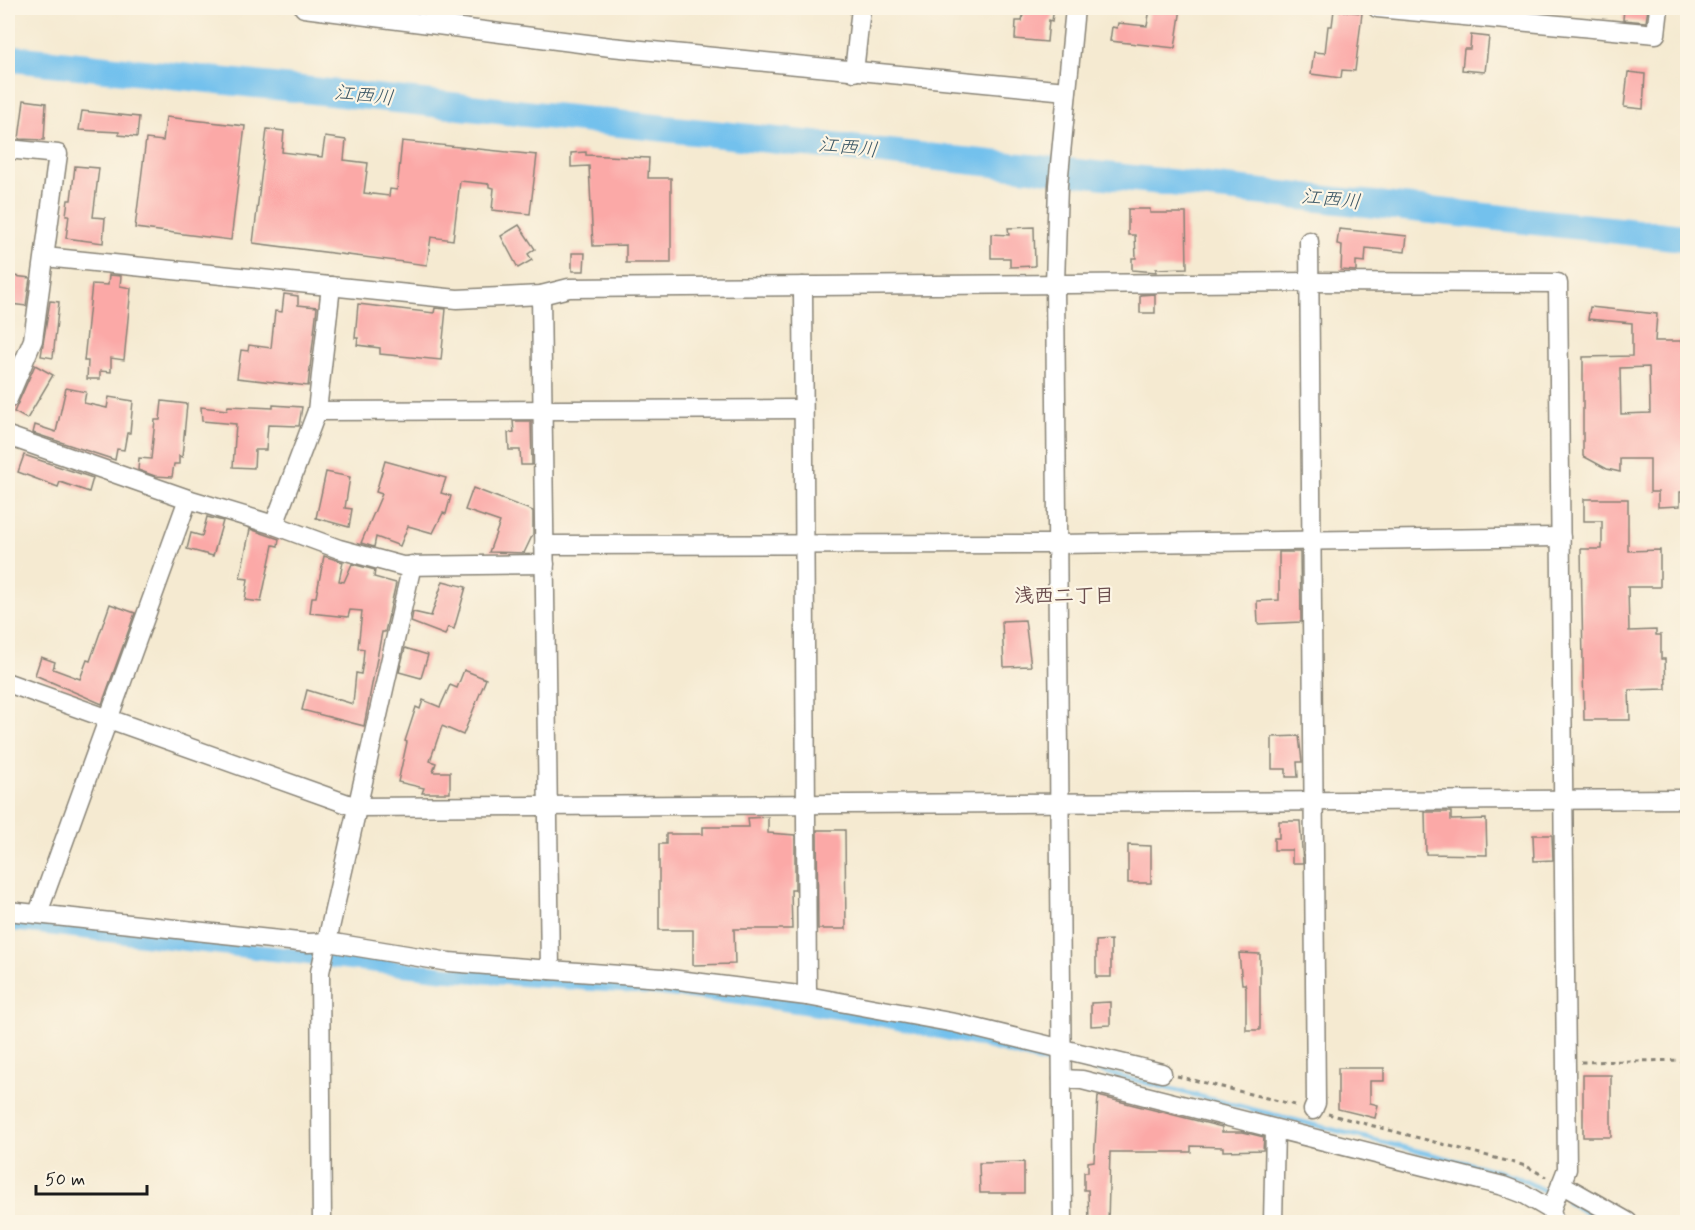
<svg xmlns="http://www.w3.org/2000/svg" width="1695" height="1230" font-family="Mynerve,'Klee One',sans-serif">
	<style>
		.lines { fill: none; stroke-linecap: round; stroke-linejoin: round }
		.stream { stroke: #73c1ed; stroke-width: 4.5 }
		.canal { stroke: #73c1ed; stroke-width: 15 }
		.river { stroke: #73c1ed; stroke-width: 27 }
		.building { fill: #fba9a7; fill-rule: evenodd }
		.minor-casing { stroke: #888376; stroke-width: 21 }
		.path { stroke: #888376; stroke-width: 3; stroke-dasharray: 4.5 4.5; stroke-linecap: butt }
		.minor { stroke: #fff; stroke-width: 18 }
		.labels { text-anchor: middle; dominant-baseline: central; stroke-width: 4.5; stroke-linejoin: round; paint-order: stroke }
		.water-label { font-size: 20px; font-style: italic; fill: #3a5665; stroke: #fcf5e5 }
		.neighbourhood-label { font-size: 20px; font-weight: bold; fill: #6a4d4d; stroke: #fcf5e5 }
	</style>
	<rect width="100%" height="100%" fill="#fcf5e5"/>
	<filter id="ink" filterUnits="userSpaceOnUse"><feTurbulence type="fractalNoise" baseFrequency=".0167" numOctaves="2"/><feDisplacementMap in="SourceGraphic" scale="12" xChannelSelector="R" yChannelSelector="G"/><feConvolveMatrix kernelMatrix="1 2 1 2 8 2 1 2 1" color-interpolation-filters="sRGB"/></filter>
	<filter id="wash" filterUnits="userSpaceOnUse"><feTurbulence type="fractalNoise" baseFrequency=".008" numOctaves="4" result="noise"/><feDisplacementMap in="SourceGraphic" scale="24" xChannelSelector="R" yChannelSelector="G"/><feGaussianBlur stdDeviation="1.35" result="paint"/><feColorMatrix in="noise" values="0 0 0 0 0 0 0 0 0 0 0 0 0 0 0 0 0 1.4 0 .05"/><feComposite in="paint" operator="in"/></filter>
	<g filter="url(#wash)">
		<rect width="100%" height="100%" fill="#f5ead1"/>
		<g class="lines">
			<!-- stream -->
			<g class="stream">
				<path d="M1075 1065 1494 1170 1517 1177 1545 1191"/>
				<path d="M1567 1202 1604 1222"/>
			</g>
			<!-- canal -->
			<path class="canal" d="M8 923 442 973 658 988 753 999 861 1015 985 1041 1048 1058"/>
			<!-- river -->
			<path class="river" d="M8 58 1688 238"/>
		</g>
		<g id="blocks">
			<!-- building -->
			<g class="building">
				<path d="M1024 8H1054L1052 21 1049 20 1047 42 1015 39 1016 21H1022Z"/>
				<path d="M1153 8H1181L1175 48 1110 41 1112 27 1117 28 1118 23 1147 26 1150 9Z"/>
				<path d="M1624 8H1648L1646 22 1623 20Z"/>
				<path d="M1334 10 1362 13 1355 71 1342 70 1341 78 1311 74 1314 52 1325 53 1328 26H1332Z"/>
				<path d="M1471 35 1489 37 1485 72 1462 70 1464 49H1470Z"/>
				<path d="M1628 72 1645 74 1643 109 1624 107Z"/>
				<path d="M24 100 46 103 44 140 19 139Z"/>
				<path d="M82 111 139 117 137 137 119 135V132L79 130Z"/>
				<path d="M166 117 245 126 231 240 135 228 146 139 163 141Z"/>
				<path d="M267 129 284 131 282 152 322 157 325 137 346 140 344 160 368 163 364 193 389 196 390 189 397 190 402 141 537 155 530 214 492 210 494 188 489 187V184L460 181 453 240 431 237 427 265 253 243Z"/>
				<path d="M586 152V155L649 158 648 178H671V263H626V245L593 246 589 166 571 167V153Z"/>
				<path d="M75 166 99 168 93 217 105 218 103 243 66 238 69 215H66L68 200H71Z"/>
				<path d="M1128 209H1150V213H1186L1187 268 1156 269V272L1132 270V258H1136L1135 235H1128Z"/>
				<path d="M519 225 535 249 528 254 532 260 518 268 501 236Z"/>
				<path d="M1034 227 1035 266 1010 267V258H991V234L1009 235 1008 228Z"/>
				<path d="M1339 229 1407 236 1405 252 1366 248 1365 262 1356 261V271L1341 270 1342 245 1337 244Z"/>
				<path d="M572 253H585L584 271H572Z"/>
				<path d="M109 275 121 276 120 286 131 288 124 360 111 358V372L100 371V379H87L88 361H84L92 284 108 285Z"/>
				<path d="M14 276 30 278 26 306 11 304Z"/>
				<path d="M284 294 298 296V305L317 307 308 386 237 378 241 350 248 351 249 345 271 348 275 311 282 312Z"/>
				<path d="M1155 294V313H1140V295Z"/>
				<path d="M50 301 59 302 53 358 41 356Z"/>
				<path d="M358 304 434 313 435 308 446 309 441 360 380 354V348L357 345 358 338H355Z"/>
				<path d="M1590 307 1657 314 1655 341H1688V492H1680V506L1658 507V492H1650V459H1620V472L1607 469 1583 456V357L1632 356V323L1588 319ZM1649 367 1650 413 1621 414 1620 368Z"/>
				<path d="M35 365 53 375 27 419 14 412Z"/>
				<path d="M66 388 86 392 84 403 107 408 109 397 133 401 130 433H127L124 450 117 449 115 460 33 433 35 425 56 432Z"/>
				<path d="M162 401 187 404 182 457 179 456V464H174L172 477 155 476 138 470 139 458 151 459 155 420H160Z"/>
				<path d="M273 405 302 407 299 426 268 425 266 450H255L254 468 233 467 236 424 202 421 201 407 227 410 228 406 273 408Z"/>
				<path d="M513 421H531L532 465H521L520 450H509L508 433 514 432Z"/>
				<path d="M24 455 93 478 89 492 60 482 58 487 18 472Z"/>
				<path d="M385 461 446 478 441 493 451 496 446 514 443 513 433 533 408 526 400 546 376 537 374 547 361 543 382 494 376 492Z"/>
				<path d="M326 472 350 477 345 508 352 509 349 527 316 518Z"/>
				<path d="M473 488 533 511V534L524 553 489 552 500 522 465 510Z"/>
				<path d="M1584 499H1628V551L1660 550V587H1628L1629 631 1656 630V635H1661V659H1665L1666 689 1629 690 1630 720H1584L1581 549H1602V521H1584Z"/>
				<path d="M207 517 223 521 213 556 187 549 191 533 202 536Z"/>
				<path d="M250 529 279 539 278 546 273 545 261 602 245 600 248 579 240 578Z"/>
				<path d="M1279 552H1300L1301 622 1258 624 1257 601 1279 600Z"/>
				<path d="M324 556 343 562 339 581 344 582 352 564 375 570 374 577 396 583 385 632H382L364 726 302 710 307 690 353 704 356 673 361 674 363 662 364 649 358 648 362 611 350 610 348 617 310 613 312 597H316Z"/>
				<path d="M443 581 466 587 454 629 448 627 445 635 411 622 413 612 431 616Z"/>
				<path d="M110 604 135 613 102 704 35 675 41 657 55 662 53 669 80 679 87 660 90 661Z"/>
				<path d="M1025 620 1031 666 1004 667 1002 621Z"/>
				<path d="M405 648 428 655 421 678 399 672Z"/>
				<path d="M464 670 486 679 463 735 442 726 430 761 436 763 433 772H450V793H422L424 788 398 782 407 742 405 741 416 707 420 709 423 700 440 707 450 685 457 688Z"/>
				<path d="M1299 736 1302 762H1297L1298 777H1286V769H1272V737Z"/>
				<path d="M1425 812H1451V820L1486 819 1487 855 1426 854Z"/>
				<path d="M768 817V833L795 835V890H791L792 929H734L735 964 693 965V930H659V844H666V834H703V827H749L748 818Z"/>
				<path d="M1279 821H1300L1303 863H1292V850H1274V838H1279Z"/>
				<path d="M817 830H845L846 929H818Z"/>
				<path d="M1533 835H1552L1553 860 1534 861Z"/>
				<path d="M1128 845 1151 846V883H1128Z"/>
				<path d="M1111 940V977H1096V941Z"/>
				<path d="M1239 953 1260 954V1030H1246V988L1245 984H1242Z"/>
				<path d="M1110 1002V1025L1091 1026V1003Z"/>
				<path d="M1338 1068H1384V1081H1370V1103L1378 1105 1375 1118 1338 1109Z"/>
				<rect x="1583" y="1075" width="28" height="62"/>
				<path d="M1098 1096 1222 1127V1132H1243L1264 1137 1263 1150 1223 1151V1147L1191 1146V1152H1110L1108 1222H1089L1088 1190H1084V1172H1088V1162L1094 1161Z"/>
				<path d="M1024 1162V1193H980L979 1163Z"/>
			</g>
		</g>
	</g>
	<g filter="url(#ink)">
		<use href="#blocks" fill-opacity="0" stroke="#888376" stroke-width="1.5"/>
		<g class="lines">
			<defs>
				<g id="minor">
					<path d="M304 8 611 47 1066 91"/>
					<path d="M1377 8 1656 34 1659 8"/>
					<path d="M854 72 861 8"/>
					<path d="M8 149 58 154 33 340 8 399"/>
					<path d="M1309 241 1316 1103 1313 1110"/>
					<path d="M45 257 457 299 541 295 569 288 1310 282 1558 283 1567 1169 1551 1210"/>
					<path d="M317 411 802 409"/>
					<path d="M8 436 188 499 274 525 339 549 402 566 545 564"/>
					<path d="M274 525 317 411 331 286"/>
					<path d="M544 545 1058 544 1561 537"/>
					<path d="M8 683 356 807 1688 799"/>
					<path d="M8 911 308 943 328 942 449 962 550 970 541 295"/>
					<path d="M38 913 188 499"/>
					<path d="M550 970 662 978 807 996 803 286"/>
					<path d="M807 996 955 1023 1162 1073"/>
					<path d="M1062 1079 1082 1080 1503 1186 1524 1194 1551 1210 1554 1222"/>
					<path d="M1561 1184 1628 1222"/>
					<path d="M322 1222 320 972 412 565"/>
					<path d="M1063 1222 1055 284 1058 185 1075 8"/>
					<path d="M1273 1222 1275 1129"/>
				</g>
			</defs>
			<!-- minor casing -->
			<use href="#minor" class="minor-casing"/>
			<!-- path -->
			<g class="path">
				<path d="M1581 1062 1688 1060"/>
				<path d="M1177 1076 1299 1106"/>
				<path d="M1328 1114 1526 1166 1546 1177"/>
			</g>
			<!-- minor -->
			<use href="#minor" class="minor"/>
		</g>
	</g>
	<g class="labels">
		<!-- water labels -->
		<g class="water-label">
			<text transform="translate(364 96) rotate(6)">江西川</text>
			<text transform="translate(848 148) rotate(6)">江西川</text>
			<text transform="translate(1331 200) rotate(6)">江西川</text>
		</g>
		<!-- neighbourhood labels -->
		<g class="neighbourhood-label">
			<text x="1064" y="596">浅西二丁目</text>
		</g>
	</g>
	<!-- margin -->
	<rect width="1695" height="1230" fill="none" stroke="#fcf5e5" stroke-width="30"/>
	<!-- scale -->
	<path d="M36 1185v9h111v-9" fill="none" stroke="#1c1c1c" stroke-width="3"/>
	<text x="45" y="1185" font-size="18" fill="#1c1c1c" stroke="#fcf5e5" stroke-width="4.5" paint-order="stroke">50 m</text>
</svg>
